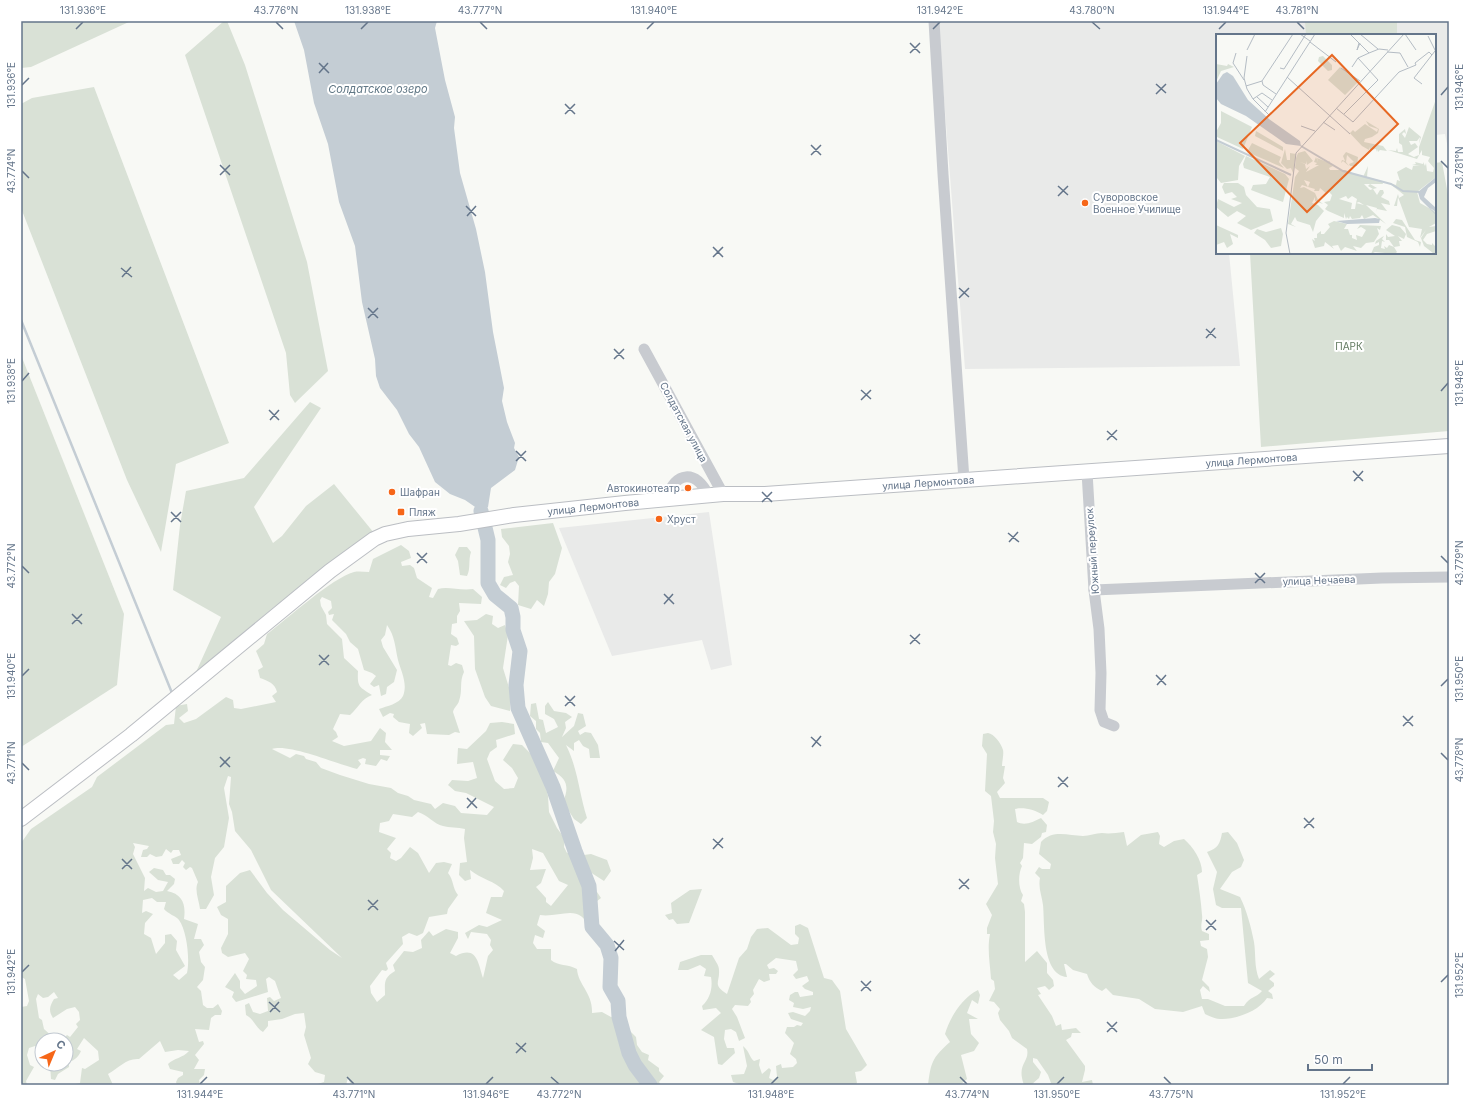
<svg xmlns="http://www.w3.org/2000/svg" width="1470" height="1106" font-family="Inter,sans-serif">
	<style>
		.built { fill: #e9eae9 }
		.green { fill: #d9e1d6; fill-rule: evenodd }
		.water { fill: #c4cdd4 }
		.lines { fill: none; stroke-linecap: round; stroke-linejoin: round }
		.stream { stroke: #c4cdd4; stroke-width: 2.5 }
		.river { stroke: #c4cdd4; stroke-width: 15 }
		.major-casing { stroke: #bbbec3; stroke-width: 16 }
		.minor { stroke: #c8cbd0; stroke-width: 11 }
		.major { stroke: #fff; stroke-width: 14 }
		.ticks { fill: none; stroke: #64758a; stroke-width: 1.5 }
		.poi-dot { fill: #f66618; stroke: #fff; stroke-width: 1.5 }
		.labels { text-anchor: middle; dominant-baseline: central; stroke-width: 4; stroke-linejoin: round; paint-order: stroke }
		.poi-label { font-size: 10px; fill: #64758a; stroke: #fff; text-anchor: start }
		.park-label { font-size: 10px; fill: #627a60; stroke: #fff }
		.street-label { font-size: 10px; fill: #64758a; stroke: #fff }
		.water-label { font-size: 11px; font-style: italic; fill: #607785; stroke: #fff }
		.inset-river { fill: none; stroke: #c4cdd4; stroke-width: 2 }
		.inset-road { fill: none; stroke: #b4bcc4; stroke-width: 1 }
		.view { fill: #e76823; fill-opacity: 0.15; stroke: #e76823; stroke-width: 2 }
		.inset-edge { fill: none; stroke: #64758a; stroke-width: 2 }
		.neatline { fill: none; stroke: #64758a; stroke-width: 1.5 }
		.ticks-label { font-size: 10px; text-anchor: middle; fill: #64758a }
	</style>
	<rect width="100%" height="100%" fill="#f8f9f5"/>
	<!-- built -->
	<g class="built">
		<path d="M938 21H1449V153L1445 134 1435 135V35H1217V253H1229L1240 366 965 369Z"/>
		<path d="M709 512 732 665 711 670 702 640 612 656 559 528Z"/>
	</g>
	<!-- green -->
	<g class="green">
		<path d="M21 21H131L31 67 21 68Z"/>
		<path d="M224 21H227L245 65 307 262 328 371 295 403 290 395 286 353 185 55Z"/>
		<path d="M1305 21H1397V35H1306Z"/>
		<path d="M94 87 229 443 176 464 161 552 127 480 21 208V104L32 98Z"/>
		<path d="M1442 162 1449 200V431L1261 447 1250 253H1435V163Z"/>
		<path d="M21 355 124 614 117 685 21 747Z"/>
		<path d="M310 402 321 408 254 507 273 543 282 536 306 506 334 484 374 533 274 607 196 672 221 617 173 590 180 525 186 491 244 478Z"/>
		<path d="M553 523 562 548 555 574 549 582 548 594 544 606 537 600 531 609 518 605 519 586 515 581 510 583 506 588 500 585 504 577 513 575 508 562 510 554 509 546 502 537 501 529Z"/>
		<path d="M401 545 409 551 411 558 401 562 402 566 410 565 414 568 417 578 432 588 429 597 433 598 438 589C448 586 460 591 473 589L482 597 481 604 459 603 460 611 457 616V623L452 624 451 634 457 638 459 644 456 646 451 645 448 665 451 666 456 663 462 665 464 672C459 682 463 690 459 701 458 705 454 707 453 712L460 733 455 732 449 735 427 734 425 723 420 724 422 728 413 736 409 733 410 724 399 722 393 717 394 714 390 713 383 717 379 709C387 706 399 704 403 696 408 684 401 671 398 660 395 647 395 636 387 625L385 635 381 640 383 647 397 670 394 682 387 687 386 694 381 696 379 685 374 687 370 684 376 676 372 673 364 670 358 649 350 642 346 634 332 620 334 614 329 615 328 612 332 608 331 601 322 597 320 600 321 606 326 615 327 624 342 639 344 658 358 671C357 688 360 687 372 695 361 699 359 707 350 715L340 714 333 729 336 732 338 737 332 741 344 746 371 741 380 728 386 733 385 742 392 750H380V755L390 756 387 761 381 759 376 766 365 764 366 759 363 758 358 760 361 764 357 769C337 764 288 743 272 749L290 758 296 754 304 756 306 759 316 762 321 768 340 775 369 784 391 788 398 793 408 796 414 800 431 804 435 809 443 803 455 806 461 813 487 815 494 807 466 793 455 791 448 785 452 780 468 781 477 778 473 762 457 764 458 748 467 749 486 731 490 723 502 722 514 724 515 734 496 740 497 747 490 752 487 759 495 781 504 789 514 788 518 778 512 768 503 760 513 744 522 745 531 754 544 780 548 796 549 812 557 828 565 839 564 847 567 853 581 848 584 855 591 854 607 860 611 871 604 881 590 872 580 874 588 892H597L601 898 592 905 594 916 589 929C581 902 560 918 540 915L537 925 545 931 543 938 535 935 533 943 537 949H551V960C558 966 568 964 577 969 578 985 593 993 592 1013L602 1012 611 1017 625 1019V1026L636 1037 637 1045 642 1052 649 1055 648 1060 659 1068V1071L664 1076 659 1082 661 1085H351L348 1078 346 1085H314L324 1082 325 1075 315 1072 308 1064 311 1058 304 1035 306 1027 304 1013 295 1014 282 1019 268 1021V1026L263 1032C255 1027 254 1019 246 1015L245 1005 249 1003 253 1012 260 1014 268 1011 267 998 270 997 274 1001 281 998 275 981 269 977 266 979 268 992 236 1002 232 997 234 992 225 987 235 973 240 981V988L245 994 257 986 256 980 246 979 247 975 243 971 249 959 245 953 228 957 222 953 221 948 228 934V919L221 915 217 907 226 902V886L240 873 250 870 267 893 283 910 330 950 342 958 271 890 251 850 235 831 232 812 229 804 231 777 228 776 224 788 229 818 224 847 215 858 211 877 214 895 206 909H200C199 900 194 890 198 882L192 868 190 867 186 870 183 867 185 863 182 860 179 864H173L171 859 181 855 179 850H173L171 853 166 849 162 856 156 857 150 854 147 857H141L143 850 147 849 149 846 133 843 135 847 133 854 145 878 144 891 148 888 156 892 163 891 168 882 158 880 149 872 154 868 163 870 166 875H170L175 879 174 884 167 891C183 894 186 905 184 919L198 924 194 939H201L204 945 199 952 201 962 205 967 203 980 197 987 201 991 203 1005 207 1008H213L218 1004 222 1011 221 1015H215L211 1018 209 1030 195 1029 199 1042 203 1041 204 1044 195 1055 199 1060 194 1069H205L204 1075 199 1080 200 1085H177L176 1082 178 1078 183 1075V1072L170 1069 168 1064C174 1058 183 1058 189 1051L178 1050 165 1052 160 1041 139 1059C126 1058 119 1068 108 1074L113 1085H71L80 1083 82 1068 85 1069 99 1060 98 1051 84 1038 77 1049 81 1051C79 1056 75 1060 69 1062V1067L58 1074 55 1080 51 1079 50 1064H66V1040H62L67 1035 70 1037 78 1027 76 1024 80 1020 79 1012 75 1007 67 1009 53 1018C48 1010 50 1006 54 999L58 998 54 992 48 997 43 998 38 994 36 999 39 1018 42 1020 44 1029 56 1040H42V1052L35 1046 29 1048 27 1055 30 1065 34 1067 26 1081 27 1085H21V1007L27 1006 29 1001 25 979 21 977V843L31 829 92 787 97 777 166 725 174 724 176 706 187 704 188 711 179 718 184 723 196 719 226 697 233 700 234 708 241 709 276 702 272 696 277 692C275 683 268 681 260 678L258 670 263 667 256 651 264 644 267 634C287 619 332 578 354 572 359 571 364 572 369 572L373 559ZM418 812C428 815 434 824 443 826 449 828 458 827 465 829L464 838 467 862 460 863 459 875 465 881 471 879 470 870C481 879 495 881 504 891L502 897H491L486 913 502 920 487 927 479 925 465 933 468 939 471 932 487 934 491 940 490 945 493 950 488 956 483 978C478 963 477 945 456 956L450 953 458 938V932L446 929 433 936 429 931 421 940 422 948 413 952 404 951 393 965 395 971C383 978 385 983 385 995L377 1002 371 993 370 986 382 970 386 971 388 969 386 963 403 944 402 937 409 933 417 936 423 933 429 917 447 914 448 909 458 895C452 888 454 880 448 873L452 864 444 862 436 863 429 873 418 853 410 847 401 858 396 861 390 858 391 853 387 849 396 838 379 832 380 823 389 821 393 814 412 817ZM532 849 543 853 559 881 568 885 551 906 546 902V898L536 887 541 883 546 869 530 870 533 858ZM152 898 157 902H166L164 909C168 914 176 916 179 920 187 931 190 960 187 973L179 980 173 975 185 966 176 950 177 941 171 934 165 935V943L156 954 151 938 144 934 145 923 153 914 146 911 142 913 143 900Z"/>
		<path d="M459 547H467L471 552C468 561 471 568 467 576L460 575 458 561 455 555Z"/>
		<path d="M486 614 493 616 492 624 498 628 505 625 508 635 503 668 510 691V711L491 706 485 697 475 669 474 636 464 621 477 620Z"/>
		<path d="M548 702 554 711 566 713 572 717 565 722 566 728 562 737 574 726 578 713 583 714 586 726 578 731 580 735 585 732 591 733 598 745 600 758H590L589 749 583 746 579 740 574 743V751L566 745C578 769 579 793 587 818L581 824 574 819 563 802C569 788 568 779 553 771L559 758 548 743 541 742 540 733 536 729V721L530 716 531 704 536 703 539 719 543 720 546 733 558 727 554 719 545 714V706Z"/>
		<path d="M988 733C994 734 1001 743 1003 750 1004 754 1002 762 1002 766H1005L1003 778 1005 783 997 792 1000 798H1043L1049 802 1047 811 1043 815C1035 810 1024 807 1015 809L1017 822C1025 826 1033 822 1041 818L1047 825 1046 832 1042 833 1041 837 1032 844 1024 843 1023 858 1020 863 1022 866C1018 874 1018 888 1023 895L1021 901 1024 904 1025 912V962L1037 951 1047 963V973L1053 980 1054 986 1049 990 1045 986 1037 988 1041 994 1038 995 1052 1016 1056 1026 1061 1024 1062 1030 1076 1028 1081 1033H1072L1071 1037 1066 1040 1085 1066V1070L1082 1082 1092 1080 1093 1085H1047L1051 1083 1048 1075 1037 1059 1033 1058V1062L1041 1072 1039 1078 1031 1085H1024C1016 1063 1030 1063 1027 1049L1012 1038 1009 1031 1000 1020 998 1013 1000 1009 994 1002 989 1001 995 989 994 981 991 979C990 963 987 949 990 934H987V928L992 915 986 904 998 884 995 858 996 844 993 832 994 821 991 796 985 791 987 754 982 746 983 734Z"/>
		<path d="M1124 832 1127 846 1141 835 1158 832 1160 836 1159 844 1164 847 1174 841 1184 839C1193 847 1202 860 1202 872L1197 875C1199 888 1201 901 1202 915 1203 921 1200 925 1202 931L1209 934V940L1200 941 1201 946 1207 949 1208 957 1202 980 1209 987 1210 992 1203 986 1200 990 1202 999H1208L1225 1006H1244C1250 996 1256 998 1262 991L1248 983 1241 908H1222L1216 905 1213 889 1217 872 1207 852C1218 848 1220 844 1222 833L1228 832 1237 843 1244 860 1241 867 1232 872 1220 889 1240 897C1247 911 1251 927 1254 942 1256 955 1254 966 1259 979L1270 970 1275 974 1269 979 1274 983V986L1268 991 1272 994 1273 999 1267 998C1259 1011 1235 1020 1220 1019 1215 1019 1209 1016 1205 1014L1202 1006 1183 1012 1155 1009 1139 999 1113 995 1106 988 1102 991C1094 987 1090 983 1087 974L1073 970 1066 964H1064L1067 977C1041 975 1045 924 1043 905 1042 896 1038 888 1040 878L1035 873 1039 867 1042 869H1050L1051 864 1039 854 1041 842C1053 829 1069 836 1083 836 1089 836 1096 833 1102 833 1109 834 1116 833 1124 832Z"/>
		<path d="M702 889 689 923 677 924 673 919 669 920 665 915 672 913 671 903 690 890Z"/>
		<path d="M800 924 808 928 824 978 832 980 840 991 846 1029 867 1065 861 1071 855 1072 857 1083 855 1085H742L733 1082 731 1075 744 1074 747 1066 743 1046C750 1052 749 1057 754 1061L760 1059 759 1065 762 1074 769 1068 771 1070 769 1078 773 1080 777 1077 776 1066 781 1064 782 1068 793 1067 797 1063 796 1059 790 1054 794 1043 785 1033 787 1027H794L797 1025 801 1026 803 1023 791 1019 788 1013 793 1012 805 1016 810 1011 811 1007 803 1009 793 1007 794 1003 789 1000 790 995 795 992H798L800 997 813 995V992L805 989 802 986 809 981 807 976 796 979 793 975 798 970 796 961 776 958 767 965 769 969 774 968 778 971 776 974H769L770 980 764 982 759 979 753 990 754 994 750 999 751 1002 748 1006 735 1005 732 1009 737 1017 745 1038 739 1041 736 1032 731 1029 725 1030 724 1039 727 1048H734L735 1053 722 1065 718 1064 714 1037 701 1030 721 1013 716 1008 703 1010 702 1006C710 999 713 988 711 977L704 976 706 969 700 965 688 970H678L680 962 701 955H712C714 959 719 965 719 970 720 983 712 984 727 994L739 958 747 949 751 937 757 929 768 928 791 945 798 944 799 938 795 934V926Z"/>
		<path d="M978 990 980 995 978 1004 972 1000 967 1013 978 1019H969L971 1034 979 1043 974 1051 961 1055 967 1079 960 1085H928C931 1062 932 1058 950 1042L945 1034C950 1017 962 998 978 990Z"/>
	</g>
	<!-- water -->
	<path class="water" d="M294 21H437L435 28 445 80 455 117 454 128 460 173 476 229 485 272 493 332 504 388 502 401 507 422 515 443 514 448 519 457 515 470 491 488 488 507 481 511 465 500 450 494 435 482 419 447 409 434 397 410 380 388 376 376 375 359 362 302 355 246 339 202 328 144 314 103 304 50Z"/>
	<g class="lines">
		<!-- stream -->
		<path class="stream" d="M21 320 172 693"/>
		<!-- river -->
		<path class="river" d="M481 511 488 540V583L495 595 511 608 513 617V630L520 651 516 685 518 708 553 787 575 851 589 886 592 927 607 945 611 958 610 987 618 1001 619 1017 629 1053 635 1065 650 1085"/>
		<defs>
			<g id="major">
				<path id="s1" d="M21 819 131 735 330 571 374 539 385 534 408 529 459 524 514 515 625 503 723 494H765L1449 446"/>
			</g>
		</defs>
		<!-- major casing -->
		<use href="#major" class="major-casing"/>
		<!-- minor -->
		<g class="minor">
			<path d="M934 21 943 174 964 480"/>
			<path d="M644 349 723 494"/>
			<path d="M1087 472 1094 590 1099 629 1101 673 1100 710 1104 722 1114 726"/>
			<path d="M666 499C676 471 695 469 709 496"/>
			<path d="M1094 590 1382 578 1449 577"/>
		</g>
		<!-- major -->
		<use href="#major" class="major"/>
	</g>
	<!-- ticks -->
	<path class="ticks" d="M276 22 283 29M480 22 487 29M1092 22 1100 29M1297 22 1304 29M76 29 83 22M361 29 368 22M647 29 654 22M933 29 940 22M1219 29 1226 22M910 43 920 53M910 53 920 43M319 63 329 73M319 73 328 63M1156 84 1166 93M22 85 29 78M1156 94 1166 84M1441 95 1448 87M565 104 575 114M565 114 575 104M811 145 821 155M811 155 821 145M1441 161 1448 168M220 165 230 175M22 171 29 178M220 175 230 165M1058 186 1068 195M1058 196 1068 186M466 206 476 216M467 216 476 206M713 247 723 257M713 257 723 247M121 268 132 277M122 277 131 267M959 288 969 297M959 298 969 288M368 308 378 318M368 318 378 308M1206 329 1216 338M1206 338 1215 328M614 349 624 359M614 359 624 349M22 381 29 373M861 390 871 399M1441 391 1448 383M861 400 871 390M269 410 279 420M270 420 279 410M1107 431 1117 440M1107 440 1117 430M516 451 526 461M516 461 526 451M1353 471 1363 481M1354 481 1363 471M762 492 772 502M762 502 772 492M171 512 181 522M171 522 181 512M1008 533 1019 542M1009 542 1018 532M417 553 427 563M1441 556 1448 563M417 563 427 553M22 566 29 573M1255 573 1265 583M1255 583 1265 573M664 594 674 604M664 604 673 594M72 614 82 624M72 624 82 614M910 635 920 644M910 644 920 634M319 655 329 665M319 665 329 655M1156 675 1166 685M22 676 29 669M1157 685 1166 675M1441 686 1448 679M565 696 575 706M565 706 575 696M1403 716 1413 726M1403 726 1413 716M811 737 821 746M812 747 821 736M1441 753 1448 760M220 757 230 767M22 763 29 770M220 767 230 757M1058 777 1068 787M1058 787 1068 777M467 798 477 808M467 808 476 798M1304 818 1314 828M1304 828 1314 818M713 839 723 848M713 849 723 838M122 859 132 869M122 869 132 859M959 879 969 889M959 889 969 879M368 900 378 910M368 910 378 900M1206 920 1216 930M1206 930 1216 920M614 941 624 950M615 951 624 940M22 972 29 965M861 981 871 991M1441 982 1448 975M861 991 871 981M269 1002 280 1012M270 1012 279 1002M1107 1022 1117 1032M1107 1032 1117 1022M516 1043 526 1052M516 1053 526 1043M347 1077 354 1084M551 1077 559 1084M960 1077 967 1084M1164 1077 1171 1084M200 1084 207 1077M486 1084 493 1077M771 1084 778 1077M1057 1084 1064 1077M1343 1084 1350 1077"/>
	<!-- markers -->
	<g class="poi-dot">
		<circle cx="1085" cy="203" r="4"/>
		<circle cx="688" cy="488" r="4"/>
		<circle cx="392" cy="492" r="4"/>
		<rect x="397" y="508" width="8" height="8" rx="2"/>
		<circle cx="659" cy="519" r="4"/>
	</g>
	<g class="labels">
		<!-- poi labels -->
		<g class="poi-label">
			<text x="1093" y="197">Суворовское<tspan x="1093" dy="12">Военное Училище</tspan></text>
			<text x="680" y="488" text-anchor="end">Автокинотеатр</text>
			<text x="400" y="492">Шафран</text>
			<text x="409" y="512">Пляж</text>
			<text x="667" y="519">Хруст</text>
		</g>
		<!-- park labels -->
		<g class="park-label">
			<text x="1349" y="346">ПАРК</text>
		</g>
		<!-- street labels -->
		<g class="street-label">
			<text transform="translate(684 422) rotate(62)">Солдатская улица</text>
			<text stroke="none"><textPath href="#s1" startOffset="1333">улица Лермонтова</textPath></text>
			<text stroke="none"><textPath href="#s1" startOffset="1009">улица Лермонтова</textPath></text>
			<text stroke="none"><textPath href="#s1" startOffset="673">улица Лермонтова</textPath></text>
			<text transform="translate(1092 551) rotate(-94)">Южный переулок</text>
			<text transform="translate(1319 580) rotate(-2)">улица Нечаева</text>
		</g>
		<!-- water labels -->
		<g class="water-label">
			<text x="378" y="89">Солдатское озеро</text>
		</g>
	</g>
	<!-- overview -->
	<g transform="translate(1216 34)">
		<rect width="220" height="220" fill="#f8f9f5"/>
		<path d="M107 22 116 31V36L112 37 102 27 103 23ZM0 30 11 32 12 30 18 33 5 37 0 48ZM124 33 143 47 129 61 112 46ZM220 65V143L201 158 204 169 220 178V189L213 193 220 192V197L211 200 207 206 211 210 216 211V209L219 212 220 220H215L211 216 214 219H217L208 212 205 204 210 196 204 204 206 195 193 193 182 163 181 172H178L182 160 183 164 188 161 173 149 180 151 181 146 184 147 181 138 190 133 196 136 197 132H204L196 131 200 130 199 128 207 130V128L209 132 210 129 211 137 217 138 218 134 212 127 214 123 206 121V116L201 125 172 116 180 117 181 114 182 118H187L186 111 183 109V100L189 95 190 100 188 98 186 100 189 104 193 93 205 103 203 110 204 103 201 107H193L195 111 199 109 202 113 192 120 198 123 203 121V113ZM5 77 36 93 27 115 1 103 0 98 5 89ZM150 87 163 95 162 99 156 103 149 105 148 108 167 112 171 117 164 116 162 118V115L161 118 160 115 154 116V113L153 116 146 112 130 95 134 99 137 96 139 98 149 90 161 98 162 95 153 92ZM40 97 67 113V117L39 102ZM0 107 29 122 23 132 22 146 5 149 1 144ZM36 109 65 123 63 128 68 134 31 118ZM69 115 71 126H74V119L80 120 77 139 75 134 71 135 65 129ZM89 117 97 127 91 131 90 127V130L84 128 89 130 90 135 94 132 90 138 103 131H99L101 129 98 128 100 123 102 128 101 124 111 128 114 127 113 129 117 132 113 134 114 136H129L147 143 152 132 151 143 166 147 167 150H148L154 156 157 155 152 152 154 150 161 154 157 155 161 161 164 156H167L168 159 165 163 173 167 174 171 165 169 171 177 161 175 160 178 161 174 150 171 170 190 157 181 148 185 146 181 144 184 136 185 134 182 133 185 131 183 130 185 128 179V184L112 177 109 175 112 171 108 168 114 167 116 161 113 158 111 160 104 154 103 157H98L99 155 92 153 94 148 88 146 92 153 86 151 84 154 88 153 99 159 102 166 107 170 99 167V163L96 169 102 171 108 177 100 187 97 198 94 191 81 187 79 183 75 190 80 193 72 190 79 143 83 137 79 134 80 124 82 119ZM130 162 132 165 136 162 141 165 140 169 143 168 148 171 140 169 139 175H135L136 169 123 165ZM130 118 142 123 141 132H134L133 130 138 128 131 121 130 128 133 132 127 127 125 129 126 126 129 127 127 122ZM30 122 69 140 73 145 67 168 35 156 37 151 50 150 54 143 28 134 27 130ZM8 149H22L28 153 30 161 41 173 54 175 57 187 35 196 21 189 30 182 21 177 12 183 0 173 2 165 18 173 26 169 15 165 21 163 16 158 9 160 6 153ZM180 185 186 186 199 206 205 208 204 213 202 208 191 203 189 193 177 189ZM118 187 131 190 128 195H132L134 201H136V204L141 206 140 201 146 203 150 196 145 193 141 195 144 191 165 192 164 196 161 194 163 200 158 208 150 209 145 214 137 212 141 217 129 213 125 217 122 211 116 212 118 215 109 208 108 212 99 214 96 205 99 207 98 204H101V200L105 197V200H108L114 193 112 190ZM0 191 22 201V204L14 200 17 210 11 214 8 208 0 211ZM176 191 184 193 190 200 188 205 182 202 186 207H183L184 212 178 213 181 218 179 220 159 218 155 220 158 213 163 211V208L159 210 160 207 166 203 168 202 166 205 169 208 166 207 165 214 169 215 168 212 171 214 173 211 178 213 173 206H170V200L172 203 179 202 170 196ZM65 194 67 200 65 212 55 214 49 206 38 199 41 195 50 198Z" fill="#d9e1d6" fill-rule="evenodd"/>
		<path d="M11 38 17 42 32 66 53 85 84 107 85 112 70 110 30 82 5 70 0 64V50L7 40ZM220 143V148L212 154 208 163 220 174V178L214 174 220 180V181L204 165 202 158ZM159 184 164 185 163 189 131 190 120 187Z" fill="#c4cdd4"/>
		<path class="inset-river" d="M0 106 75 141M85 112 127 137 175 150 187 157 204 158"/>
		<path class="inset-road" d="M84 0 94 7M134 0 153 19M144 0 162 15M189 0 200 16M212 2 220 18M94 8 120 28M143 9 141 16 144 9M31 16 39 0M171 18 184 19 192 33M20 19 17 29 28 46M31 22 28 44 31 55 37 65 54 82M136 33 142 24 153 19 163 15 172 16M64 34 68 35 90 0M125 34 144 47M71 43 134 100M46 47 47 51 60 60M206 50 198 44 219 17M30 52 46 47 77 0M41 63 52 73M37 65 46 59 56 66M120 74 137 88 183 38 200 31 199 29 213 18 216 21M49 78 99 0M128 80 162 46 142 24M107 88 119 96M85 92 99 97M74 220 70 199 80 119 188 0"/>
		<path class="view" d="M116 21 182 90 91 178 24 109Z"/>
		<rect width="220" height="220" class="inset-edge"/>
	</g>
	<!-- border -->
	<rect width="1470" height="1106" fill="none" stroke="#ffffff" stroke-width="44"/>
	<!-- north arrow -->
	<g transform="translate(54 1052) rotate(44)"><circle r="19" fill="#ffffff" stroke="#c1c8d0"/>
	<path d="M0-3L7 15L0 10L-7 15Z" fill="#f66618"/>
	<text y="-6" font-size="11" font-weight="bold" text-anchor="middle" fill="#64758a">С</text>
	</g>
	<!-- scale -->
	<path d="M1308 1064v6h64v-6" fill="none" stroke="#64758a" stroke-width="2"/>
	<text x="1314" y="1064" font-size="12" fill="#64758a" stroke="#ffffff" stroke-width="3" paint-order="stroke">50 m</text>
	<rect x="22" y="22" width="1426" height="1062" class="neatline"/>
	<g class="ticks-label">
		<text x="83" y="14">131.936°E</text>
		<text x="276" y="14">43.776°N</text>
		<text x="368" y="14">131.938°E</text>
		<text x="480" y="14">43.777°N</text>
		<text x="654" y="14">131.940°E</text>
		<text x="940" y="14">131.942°E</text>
		<text x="1092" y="14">43.780°N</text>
		<text x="1226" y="14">131.944°E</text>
		<text x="1297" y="14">43.781°N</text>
		<text transform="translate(11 85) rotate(-90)" y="4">131.936°E</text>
		<text transform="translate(1459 87) rotate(-90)" y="4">131.946°E</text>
		<text transform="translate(1459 168) rotate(-90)" y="4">43.781°N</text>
		<text transform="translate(11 171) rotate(-90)" y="4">43.774°N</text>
		<text transform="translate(11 381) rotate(-90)" y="4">131.938°E</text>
		<text transform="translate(1459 383) rotate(-90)" y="4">131.948°E</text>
		<text transform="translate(1459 563) rotate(-90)" y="4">43.779°N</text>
		<text transform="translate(11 566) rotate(-90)" y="4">43.772°N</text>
		<text transform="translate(11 676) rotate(-90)" y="4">131.940°E</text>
		<text transform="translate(1459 679) rotate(-90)" y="4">131.950°E</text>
		<text transform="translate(1459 760) rotate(-90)" y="4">43.778°N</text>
		<text transform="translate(11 763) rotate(-90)" y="4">43.771°N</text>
		<text transform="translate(11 972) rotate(-90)" y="4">131.942°E</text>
		<text transform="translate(1459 975) rotate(-90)" y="4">131.952°E</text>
		<text x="200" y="1098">131.944°E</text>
		<text x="354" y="1098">43.771°N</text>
		<text x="486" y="1098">131.946°E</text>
		<text x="559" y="1098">43.772°N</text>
		<text x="771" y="1098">131.948°E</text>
		<text x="967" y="1098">43.774°N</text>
		<text x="1057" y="1098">131.950°E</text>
		<text x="1171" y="1098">43.775°N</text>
		<text x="1343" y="1098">131.952°E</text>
	</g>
</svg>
